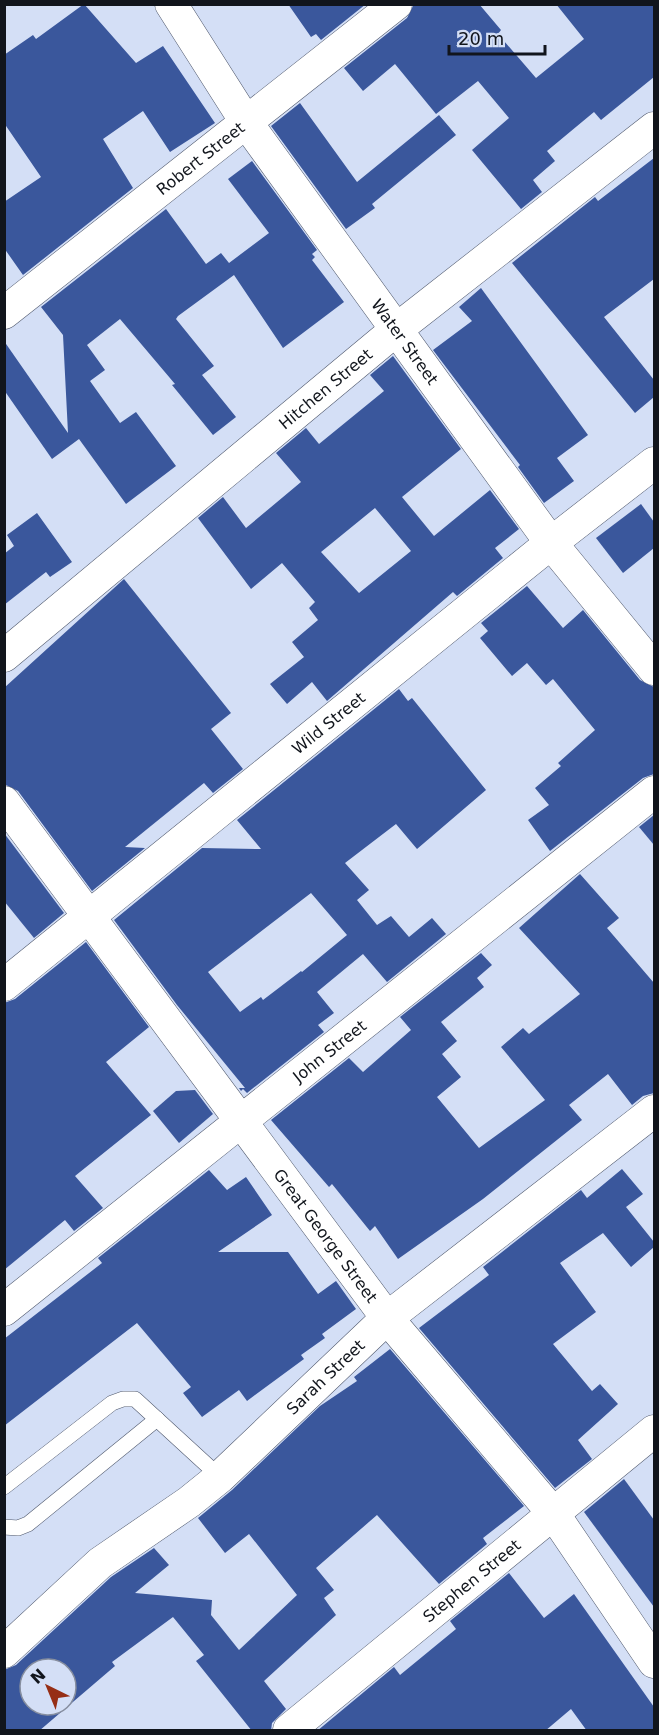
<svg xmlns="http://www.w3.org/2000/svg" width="659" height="1735" font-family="'DejaVu Sans',sans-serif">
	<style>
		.building { fill: #3a579c; fill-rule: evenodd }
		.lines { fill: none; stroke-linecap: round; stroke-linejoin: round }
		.service-casing { stroke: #50596d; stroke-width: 16 }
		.minor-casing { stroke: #50596d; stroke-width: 33 }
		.service { stroke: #fff; stroke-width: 15 }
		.minor { stroke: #fff; stroke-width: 32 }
		.labels { text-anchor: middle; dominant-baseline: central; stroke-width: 6; stroke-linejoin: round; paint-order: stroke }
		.street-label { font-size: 16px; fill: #11151c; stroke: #d4dff6 }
	</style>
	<rect width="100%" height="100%" fill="#d4dff6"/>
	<!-- building -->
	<g class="building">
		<path d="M84 4 136 63 163 46 215 123 170 152 143 111 103 139 133 188 23 275 4 248V202L41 177 4 123V55L33 35 36 39Z"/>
		<path d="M288 4H366L321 40 316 34 311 37Z"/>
		<path d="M414 4H479L501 30 498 34 536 78 584 39 556 4H654V77L601 120 594 112 547 151 555 161 533 180 542 192 521 209 472 150 509 118 478 81 436 114 395 64 363 91 344 68 407 18Z"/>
		<path d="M300 103 357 182 439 115 456 135 372 204 375 208 346 229 271 126Z"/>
		<path d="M654 158V279L604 317 654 380V397L635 413 512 263 595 197 598 201Z"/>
		<path d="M252 161 317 250 312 254 315 257 312 260 344 302 283 348 234 275 178 316 176 319 214 366 202 375 236 417 213 435 172 385 175 384 120 319 87 345 105 370 90 381 120 423 136 412 176 466 126 504 79 439 52 459 4 390V341L68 433 63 335 41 307 166 209 206 264 221 253 229 263 269 233 228 179Z"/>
		<path d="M481 288 588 435 557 458 574 481 544 503 518 467 520 465 433 350 472 321 459 307Z"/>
		<path d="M393 356 461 449 402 497 434 536 490 490 519 529 495 548 503 558 457 596 453 592 327 701 312 682 287 704 270 684 304 657 292 642 318 620 309 608 315 602 282 563 251 589 198 518 223 497 246 528 301 482 276 453 306 428 319 444 384 391 370 375ZM375 508 411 551 359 593 321 552Z"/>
		<path d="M641 504 654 522V548L623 573 596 538Z"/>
		<path d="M37 513 72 562 50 577 46 572 4 605V554L14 546 7 535Z"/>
		<path d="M124 579 231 713 211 729 243 769 213 793 204 783 125 847 145 848 92 891 18 791 4 784V688Z"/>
		<path d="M527 586 563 628 583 610 640 680 654 687V774L643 778 550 851 528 820 549 805 535 788 561 766 558 763 595 730 553 679 546 685 527 663 512 676 480 638 488 631 481 623Z"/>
		<path d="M399 689 408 701 412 698 486 790 417 849 396 824 345 863 369 890 357 900 377 925 391 916 409 937 432 918 446 934 387 982 363 954 317 992 334 1013 318 1025 324 1032 247 1093 243 1089 241 1091 239 1088H245L177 1005 114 920 202 848 261 849 237 820ZM311 893 347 935 302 972 301 971 263 1000 261 997 240 1012 208 972Z"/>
		<path d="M654 815V845L639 827Z"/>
		<path d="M4 833 64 913 34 938 4 901Z"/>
		<path d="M580 874 619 918 607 928 654 983V1093L643 1096 632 1105 608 1074 569 1105 582 1120 483 1199 398 1259 375 1226 370 1231 332 1184 329 1187 271 1120 349 1058 363 1072 411 1030 400 1017 481 953 492 965 477 978 484 987 441 1022 457 1041 442 1054 461 1077 437 1097 479 1148 545 1100 501 1047 523 1028 529 1034 580 994 519 928Z"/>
		<path d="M86 942 149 1027 106 1062 151 1115 75 1176 103 1208 74 1231 65 1220 4 1270V1003L15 999Z"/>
		<path d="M195 1090 213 1114 179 1143 153 1111 176 1091Z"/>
		<path d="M622 1169 643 1194 626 1207 654 1242V1247L631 1267 603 1233 560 1263 596 1312 553 1344 592 1391 600 1384 618 1404 578 1440 592 1459 555 1488 419 1328 489 1275 483 1267 581 1190 587 1198Z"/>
		<path d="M209 1170 227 1190 246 1177 272 1215 218 1252H288L318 1294 336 1281 356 1309 322 1334 325 1338 301 1355 304 1359 247 1401 239 1390 202 1417 183 1393 191 1387 137 1323 4 1426V1339L102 1263 98 1258Z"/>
		<path d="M390 1349 524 1506 483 1538 487 1544 439 1584 377 1515 316 1568 334 1590 324 1598 336 1615 264 1681 286 1709 272 1723 271 1731H252L196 1661 204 1655 173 1617 112 1662 115 1666 39 1731H4V1670L16 1665 111 1577 154 1548 169 1565 135 1593 212 1600 211 1615 239 1650 297 1595 249 1534 225 1553 198 1518 232 1490 320 1406 357 1381 354 1377ZM30 1669H66V1705H30Z"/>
		<path d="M624 1479 654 1520V1607L584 1512Z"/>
		<path d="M509 1573 544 1618 574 1594 654 1707V1731H587L571 1709 545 1731H317L394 1667 400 1675 456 1629 450 1621Z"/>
	</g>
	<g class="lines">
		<defs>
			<g id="service">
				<path d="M4 1487 112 1403 123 1399H135L220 1477"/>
				<path d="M4 1527 18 1528 28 1524 157 1419"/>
			</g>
			<g id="minor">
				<path id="s1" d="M171 4 246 122 551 543 654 669"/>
				<path id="s2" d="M4 313 396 4"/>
				<path id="s3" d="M4 656 397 329 654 128"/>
				<path id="s4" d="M4 802 387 1318 553 1513 654 1662"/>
				<path id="s5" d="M4 985 551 543 654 463"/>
				<path id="s6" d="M4 1310 654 792"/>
				<path id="s7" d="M4 1652 100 1563 189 1502 220 1477 387 1318 654 1111"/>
				<path id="s8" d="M289 1730 654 1431"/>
			</g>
		</defs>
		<!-- service casing -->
		<use href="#service" class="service-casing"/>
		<!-- minor casing -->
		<use href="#minor" class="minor-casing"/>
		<!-- service -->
		<use href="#service" class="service"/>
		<!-- minor -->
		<use href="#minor" class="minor"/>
	</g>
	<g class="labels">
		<!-- street labels -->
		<g class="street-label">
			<text stroke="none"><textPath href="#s2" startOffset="250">Robert Street</textPath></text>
			<text stroke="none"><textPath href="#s1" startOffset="411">Water Street</textPath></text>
			<text stroke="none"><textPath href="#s3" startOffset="418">Hitchen Street</textPath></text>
			<text stroke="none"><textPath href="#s5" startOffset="417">Wild Street</textPath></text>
			<text stroke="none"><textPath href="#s6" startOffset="416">John Street</textPath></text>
			<text stroke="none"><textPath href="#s4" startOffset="540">Great George Street</textPath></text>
			<text stroke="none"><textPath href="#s7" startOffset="424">Sarah Street</textPath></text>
			<text stroke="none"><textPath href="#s8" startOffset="236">Stephen Street</textPath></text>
		</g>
	</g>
	<!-- border -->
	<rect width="659" height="1735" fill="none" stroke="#11151c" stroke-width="12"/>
	<!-- north arrow -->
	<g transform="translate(48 1687) rotate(317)"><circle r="28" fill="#d4dff6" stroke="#868e9f" stroke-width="1.5"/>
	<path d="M0-4.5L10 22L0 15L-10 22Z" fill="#962e15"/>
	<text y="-9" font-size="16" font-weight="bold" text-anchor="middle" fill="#11151c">N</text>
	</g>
	<!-- scale -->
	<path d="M449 45v9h96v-9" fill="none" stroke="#11151c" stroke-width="3"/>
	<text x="458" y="45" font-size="18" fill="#11151c" stroke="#d4dff6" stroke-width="4.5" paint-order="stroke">20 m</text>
</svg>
